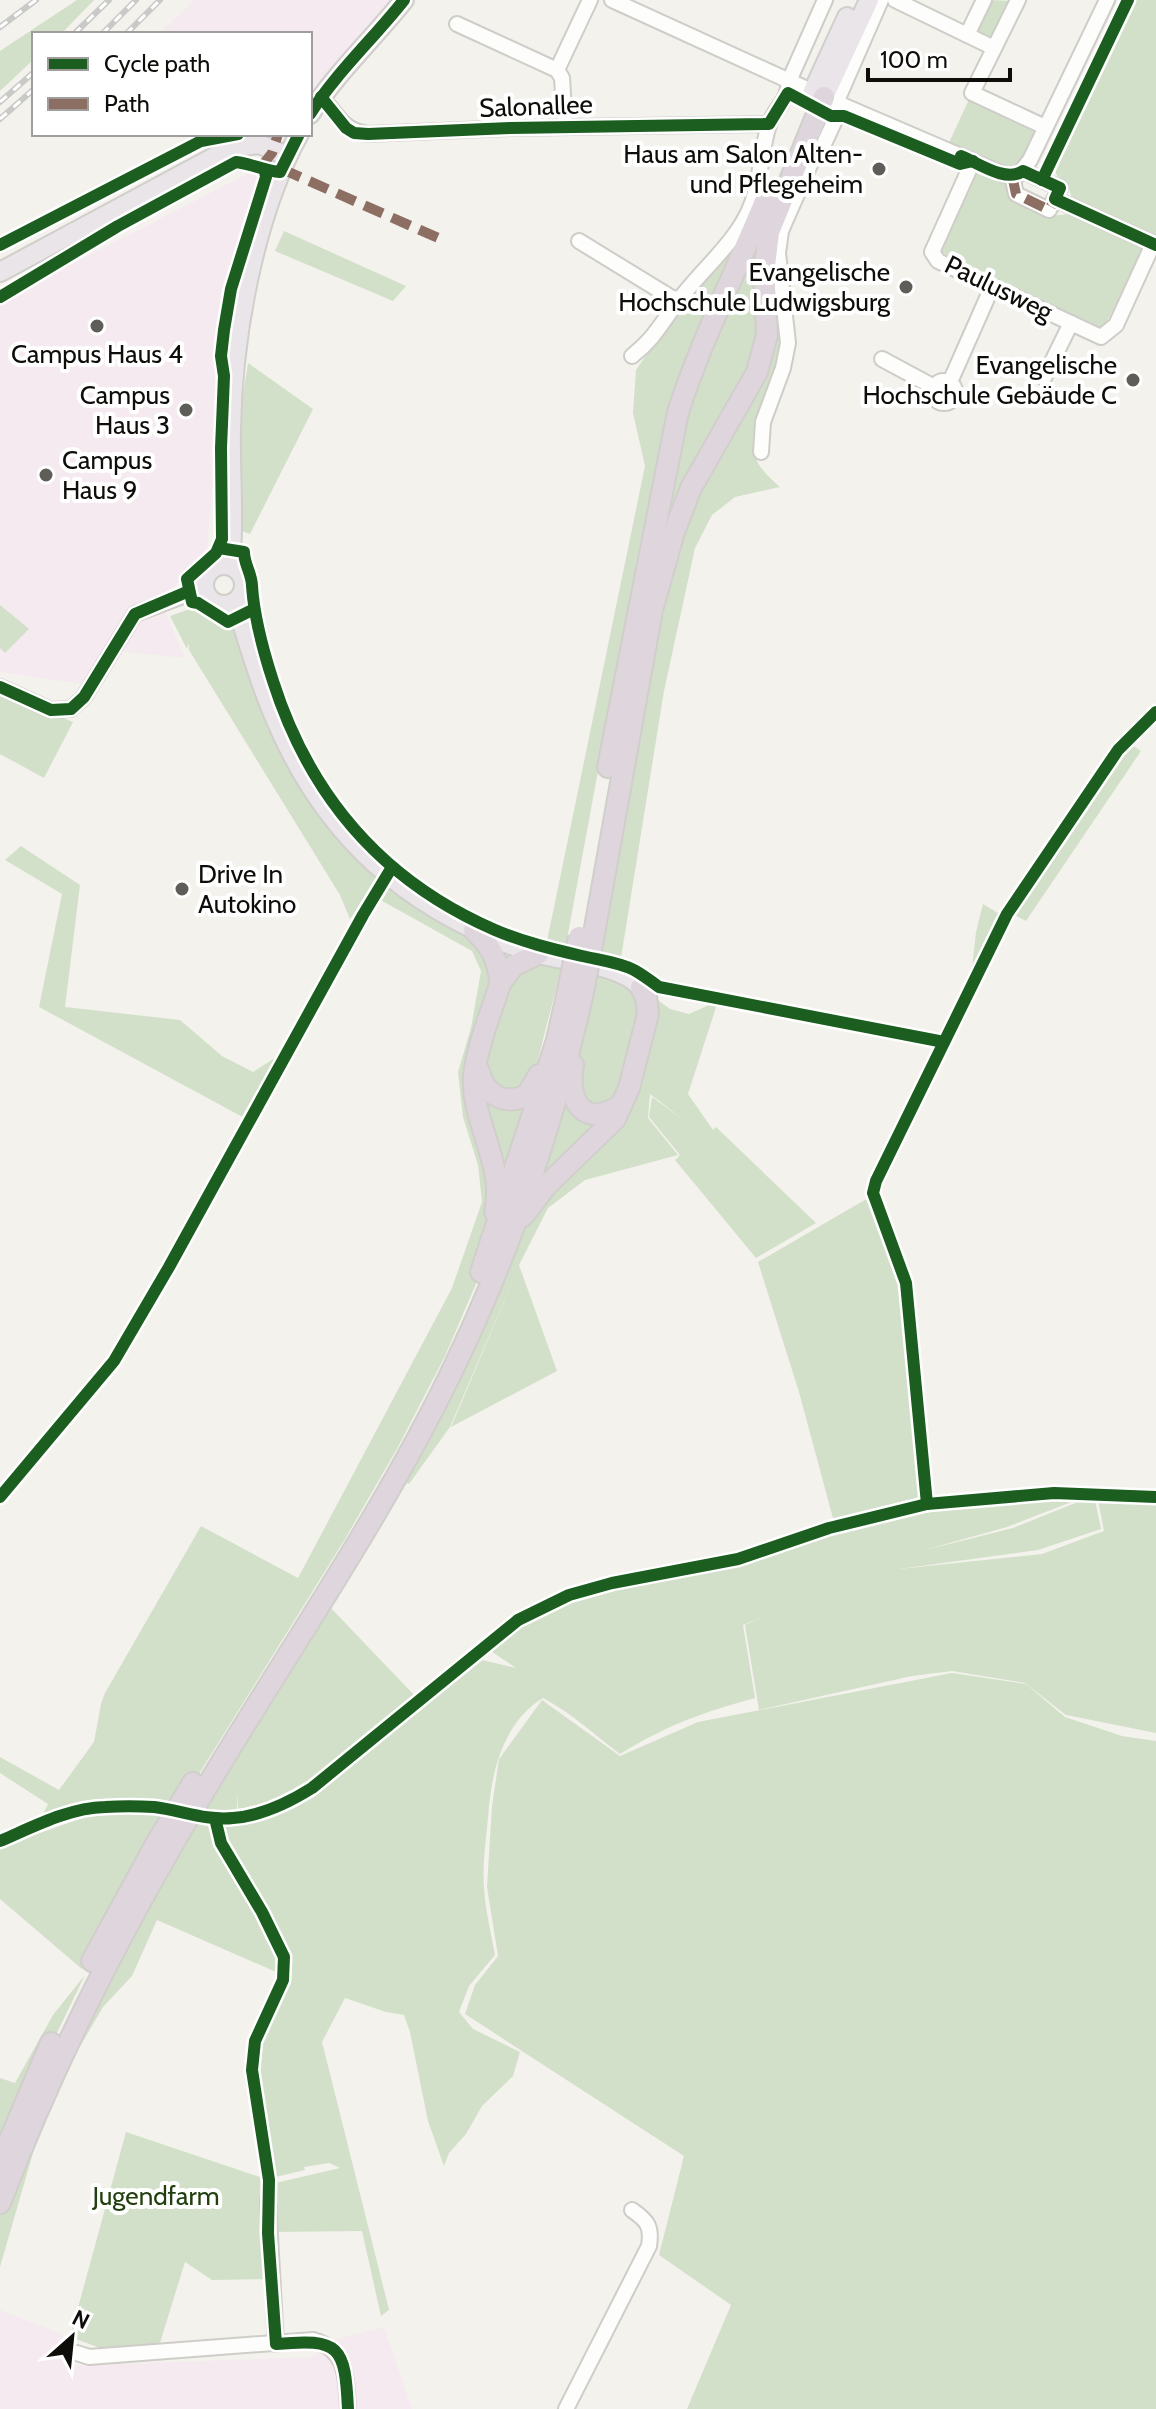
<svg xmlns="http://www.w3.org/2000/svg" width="1156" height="2409" font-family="Cabin,sans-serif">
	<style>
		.commercial { fill: #f5eaef }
		.green { fill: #d3e0c9 }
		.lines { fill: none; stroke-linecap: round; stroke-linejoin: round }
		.minor-casing { stroke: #cecdc8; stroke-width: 18 }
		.major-casing { stroke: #d0cfcb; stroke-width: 22 }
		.highway-casing { stroke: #d0cfcb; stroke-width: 24 }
		.minor { stroke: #fdfdfc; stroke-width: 14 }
		.major { stroke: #eae5e9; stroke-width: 18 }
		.highway { stroke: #ded5dd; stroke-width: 20 }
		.rail-casing { stroke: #c9c9c7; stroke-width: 6 }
		.rail { stroke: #fff; stroke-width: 3; stroke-dasharray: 9; stroke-linecap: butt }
		.highway-bridge-casing { stroke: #d0cfcb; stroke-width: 24; stroke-linecap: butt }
		.highway-bridge { stroke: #ded5dd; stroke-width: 20 }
		.quiet { stroke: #8d6e63; stroke-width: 10; stroke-dasharray: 20 10; stroke-linecap: butt }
		.cycleway-casing { stroke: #fff; stroke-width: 17 }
		.cycleway { stroke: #1b5e20; stroke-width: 12 }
		.poi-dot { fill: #5e5d58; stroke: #fff; stroke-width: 3 }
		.labels { text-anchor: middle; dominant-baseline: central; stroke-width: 8; stroke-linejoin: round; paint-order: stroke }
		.street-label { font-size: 26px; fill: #0e0d09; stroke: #fff }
		.poi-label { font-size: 26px; fill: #0e0d09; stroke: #fff; text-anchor: end }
		.park-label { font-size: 26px; fill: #223f0f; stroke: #fff }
	</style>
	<rect width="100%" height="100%" fill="#f3f2ec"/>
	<!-- commercial -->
	<g class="commercial">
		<path d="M194 0H404L310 95V34H159Z"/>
		<path d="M261 167 265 171 235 278 225 337 207 548 161 602 185 658 116 651 98 686 0 672V301Z"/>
		<path d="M0 2310 62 2334 64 2366 313 2357 333 2340 384 2327 412 2409H0Z"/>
	</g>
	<!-- green -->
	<g class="green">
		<path d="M77 0H94L61 34H34V59L0 91V51Z"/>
		<path d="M990 0 1012 1 992 42 974 33Z"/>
		<path d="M1132 0H1156V243L1074 205 1068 185 1057 176 1054 166Z"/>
		<path d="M972 93 1045 127 1013 200 1049 216 1070 214 1146 247 1102 331 941 252 975 171 946 149Z"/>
		<path d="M763 223 761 336 749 372 646 592 672 466 699 369Z"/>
		<path d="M744 230 701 323 672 399 640 543 565 950 546 946 645 466 633 413 636 370 684 300Z"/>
		<path d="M284 231 406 286 393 301 275 251Z"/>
		<path d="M771 248C775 276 783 306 783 334 784 375 747 411 754 453 757 467 770 478 780 487L735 497 712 515 695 548 664 691 620 964 595 959 649 646 691 505 763 374Z"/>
		<path d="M248 363 313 409 250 534 242 531 236 440Z"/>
		<path d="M207 603 234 611 239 627 225 626 239 629 301 782 379 880 350 919 340 895 189 650V643L187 649 170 616Z"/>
		<path d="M0 605 29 629 5 653 0 648Z"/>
		<path d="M0 691 73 722 44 778 0 754Z"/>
		<path d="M1127 742 1141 751 1026 921 1011 913Z"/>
		<path d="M21 846 80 885 65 1007 180 1020 222 1056 253 1072 278 1056 343 937 352 935 250 1121 39 1007 62 894 5 860Z"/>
		<path d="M388 877 495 956 477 1061 495 1173 488 1256 445 1356 398 1447 345 1539 176 1811 126 1802 80 1806 73 1812 44 1822 43 1814 48 1804 0 1773V1757L59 1790 94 1742 101 1704 105 1693 201 1526 298 1578 452 1288 482 1202 478 1165 463 1117 458 1072 471 1028 481 971 472 951 375 897Z"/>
		<path d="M983 904 1001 915 971 978 976 932Z"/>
		<path d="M534 964 561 969 534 1075 517 1095 499 1093 486 1079 484 1058 514 975Z"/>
		<path d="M593 976 619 981 640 997 641 1018 617 1099 594 1110 573 1083 577 1047Z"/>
		<path d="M651 995 670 1009 689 1014 718 1001 688 1094 713 1130 716 1127 816 1223 756 1258 675 1160 680 1155 649 1117 652 1097 685 1121 650 1094 648 1118 678 1155 585 1180 548 1208 519 1265 557 1371 451 1427 515 1276 450 1427 409 1484 404 1482 518 1241 540 1203 612 1131Z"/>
		<path d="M481 1096 526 1102 502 1198Z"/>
		<path d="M563 1096 605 1124 541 1184V1165Z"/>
		<path d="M870 1197 904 1283 922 1494 915 1503 834 1522 799 1392 758 1262Z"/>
		<path d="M1097 1495 1156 1497V1733L1066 1715 1025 1683 952 1671 912 1676 759 1710 745 1625 765 1616 743 1625 755 1698C701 1713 667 1725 620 1754 595 1735 570 1712 543 1698 502 1723 491 1774 488 1818 486 1841 482 1864 484 1887 485 1909 491 1932 495 1955L469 1986 459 2012 473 2029 520 2052 513 2076 482 2106 466 2134 449 2153 444 2166 428 2121 410 2032 404 2015 386 2012 345 1998 322 2042 389 2310 381 2316 362 2231 273 2232 271 2184 340 2168 329 2163 304 2167 305 2170 271 2178 256 2053 260 2038 290 1978 157 1920 132 1976 103 2007 48 2101 0 2267V2203L86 2002 328 1605 416 1697 308 1788 273 1806 238 1809 237 1793V1811L262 1816 291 1807 316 1789 352 1756 473 1658 516 1668 491 1651C505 1639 518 1625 534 1616 596 1581 671 1578 739 1561 771 1553 800 1538 832 1530 916 1508 992 1499 1079 1499L1007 1527 921 1551 1013 1528 1083 1500H1095L1101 1529 1038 1550 899 1569 1042 1554 1104 1531Z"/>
		<path d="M952 1673 1026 1684 1065 1717 1122 1736 1156 1741V2409H687L731 2305 659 2255 684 2156 465 2014 475 1985 498 1956 487 1887 492 1806 499 1759 542 1700 620 1756 698 1722Z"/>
		<path d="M123 1812 164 1815 82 1969 0 1899V1847L91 1815Z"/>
		<path d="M85 1975 37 2074 0 2163V2078L15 2083 53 2015Z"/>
		<path d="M126 2132 269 2180 271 2279 212 2280 185 2262 159 2346 103 2349 70 2337Z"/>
	</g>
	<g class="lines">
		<defs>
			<g id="minor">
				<path d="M612 0 842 105 1005 175H1012"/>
				<path d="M895 0 994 48"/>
				<path d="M1018 0 972 93 1045 127"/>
				<path d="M457 24 557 70"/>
				<path d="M967 35 984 0"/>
				<path d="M321 97C338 114 342 131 368 134L510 128 769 124"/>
				<path d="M836 103 881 0"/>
				<path d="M565 127 562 78 557 70 590 0"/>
				<path d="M973 161 932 252 938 261 1088 331 1101 337 1116 325 1153 244"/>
				<path d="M1012 175 1019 174 1030 160 1107 0"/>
				<path d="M1012 175 1016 194 1049 210 1060 188 1023 171"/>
				<path d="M1055 199 1156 245"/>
				<path d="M579 241 672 298 679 299"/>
				<path d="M632 356C656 337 661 323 679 300 702 269 739 240 752 203 761 178 761 149 769 125 775 107 788 102 789 81L825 0"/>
				<path d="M882 359 934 387"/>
				<path d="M1044 378 1071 323"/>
				<circle cx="944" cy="392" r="11"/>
				<path d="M950 382 992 287"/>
				<path d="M761 452 763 422 783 368 788 343 778 253 781 231 813 158 823 146 842 105"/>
				<path d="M0 687 51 710 71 709 84 697 135 614 204 588"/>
				<path d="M268 2200 276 2344"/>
				<path d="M77 2353 89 2357 313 2340C348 2350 346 2379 348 2409"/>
				<path d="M566 2409 649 2246C652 2227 648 2221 632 2210"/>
			</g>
			<g id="major">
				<path d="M813 91 847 17"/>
				<path d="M824 97 869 0"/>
				<path d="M310 114C336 73 374 38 404 0"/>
				<path d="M0 272 233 147 259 144 287 156"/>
				<path d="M230 565C235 521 230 476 231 431 232 337 254 216 299 134"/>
				<circle cx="224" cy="585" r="20"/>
				<path d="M235 602C248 640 258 679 274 716 324 836 407 910 528 951 560 962 621 962 641 988"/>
			</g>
			<g id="highway">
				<path d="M608 767 678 412C703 335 740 264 770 189"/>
				<path d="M474 930C491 946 499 961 500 984 491 1013 477 1046 474 1076 471 1122 506 1165 495 1212"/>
				<path d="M593 939 652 610 674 532 691 488 757 372 767 335 764 274 769 232 824 97"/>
				<path d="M500 984 513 966 538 954"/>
				<path d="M573 1065C566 1102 585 1130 622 1104"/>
				<path d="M479 1071C484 1095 505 1106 527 1095L539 1075"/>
				<path d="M523 1216 547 1185 615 1119 629 1088 648 1014 646 997 641 988"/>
				<path d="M481 1272 557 1040 569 986"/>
				<path d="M92 1961 156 1844 193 1783"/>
				<path d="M0 2163 51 2043"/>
				<path d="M0 2203C56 2056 127 1918 209 1783 292 1645 384 1513 454 1367 512 1247 555 1118 584 988"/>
			</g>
		</defs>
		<!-- minor casing -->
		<use href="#minor" class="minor-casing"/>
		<!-- major casing -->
		<use href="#major" class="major-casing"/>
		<!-- highway casing -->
		<use href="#highway" class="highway-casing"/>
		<!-- minor -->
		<use href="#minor" class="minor"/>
		<!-- major -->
		<use href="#major" class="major"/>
		<!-- highway -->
		<use href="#highway" class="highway"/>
		<defs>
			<g id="rail">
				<path d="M0 27 36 0"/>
				<path d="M74 34 109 0"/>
				<path d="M102 34 136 0"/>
				<path d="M126 34 160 0"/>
				<path d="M0 102 34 72"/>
				<path d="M0 119 34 89"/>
			</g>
		</defs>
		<!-- rail casing -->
		<use href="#rail" class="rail-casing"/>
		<!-- rail -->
		<use href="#rail" class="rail"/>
		<defs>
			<g id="highway-bridge">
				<path d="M569 986 579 937"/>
				<path d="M584 988 593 939"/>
			</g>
		</defs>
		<!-- highway-bridge casing -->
		<use href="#highway-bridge" class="highway-bridge-casing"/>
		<!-- highway-bridge -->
		<use href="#highway-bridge" class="highway-bridge"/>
		<!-- quiet -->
		<g class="quiet">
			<path d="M261 167 272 153 278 134"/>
			<path d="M282 169 445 241"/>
			<path d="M1012 175 1016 194 1049 210 1057 195"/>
		</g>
		<defs>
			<g id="cycleway">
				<path d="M321 97 346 128 354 133 368 134 510 128 769 124 788 93 831 116H844L960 164 973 161"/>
				<path d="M310 114C336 73 374 38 404 0"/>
				<path d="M961 156C978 163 1006 183 1023 171L1060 188 1055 199 1156 245"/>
				<path d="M1042 180 1128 0"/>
				<path d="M0 245 201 141 238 134"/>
				<path d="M0 297 118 226 236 162C253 164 264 171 280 172L299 134"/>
				<path d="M219 548 244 552C244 564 252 574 252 586 254 618 263 650 273 681 310 797 382 881 495 930 523 942 552 949 582 956 599 960 618 962 634 970 643 975 651 981 659 987L944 1042"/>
				<path d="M254 609 228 622 198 603 192 602 187 579 216 553 222 539 221 448 224 376 221 356 224 330 231 289 266 177 265 171"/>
				<path d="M0 687 51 710 71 709 84 697 135 614 189 591"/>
				<path d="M0 1497 114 1361 169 1267 363 915 392 867"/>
				<path d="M927 1504 906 1283 876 1201 873 1193 876 1181 1007 914 1118 750 1156 712"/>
				<path d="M215 1818 221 1843 262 1912 284 1957 283 1980 255 2041 252 2070 269 2180 268 2233 276 2344C340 2338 345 2346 348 2409"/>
				<path d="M0 1841C33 1827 68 1808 105 1807 120 1806 138 1806 154 1807 180 1810 206 1821 233 1818 262 1816 288 1803 312 1788L518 1620 569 1595 612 1583 738 1559 829 1528 927 1504 1054 1493 1156 1497"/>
			</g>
		</defs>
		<!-- cycleway casing -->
		<use href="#cycleway" class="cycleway-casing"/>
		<!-- cycleway -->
		<use href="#cycleway" class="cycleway"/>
	</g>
	<!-- markers -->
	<g class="poi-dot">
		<circle cx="879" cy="169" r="8"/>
		<circle cx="906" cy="287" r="8"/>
		<circle cx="97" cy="326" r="8"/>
		<circle cx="1133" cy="380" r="8"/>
		<circle cx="186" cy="410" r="8"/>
		<circle cx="46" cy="475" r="8"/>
		<circle cx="182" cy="889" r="8"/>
	</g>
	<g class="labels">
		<!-- street labels -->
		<g class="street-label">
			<text transform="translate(536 106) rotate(-2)">Salonallee</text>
			<text transform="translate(999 288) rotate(26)">Paulusweg</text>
		</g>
		<!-- poi labels -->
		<g class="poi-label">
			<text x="863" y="154">Haus am Salon Alten-<tspan x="863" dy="30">und Pflegeheim</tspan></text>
			<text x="890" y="272">Evangelische<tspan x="890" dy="30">Hochschule Ludwigsburg</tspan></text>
			<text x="97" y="354" text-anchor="middle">Campus Haus 4</text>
			<text x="1117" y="365">Evangelische<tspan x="1117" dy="30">Hochschule Gebäude C</tspan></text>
			<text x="170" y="395">Campus<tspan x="170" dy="30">Haus 3</tspan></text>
			<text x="62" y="460" text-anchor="start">Campus<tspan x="62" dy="30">Haus 9</tspan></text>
			<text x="198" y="874" text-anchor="start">Drive In<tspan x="198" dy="30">Autokino</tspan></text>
		</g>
		<!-- park labels -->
		<g class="park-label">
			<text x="156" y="2196">Jugendfarm</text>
		</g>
	</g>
	<!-- legend -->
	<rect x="32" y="32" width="280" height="104" fill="#ffffff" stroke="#9f9e9d" stroke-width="2"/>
	<rect x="48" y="58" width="40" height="12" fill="#1b5e20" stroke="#9f9e9d" stroke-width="2"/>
	<text x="104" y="72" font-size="24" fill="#0e0d09">Cycle path</text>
	<rect x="48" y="98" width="40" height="12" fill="#8d6e63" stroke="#9f9e9d" stroke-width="2"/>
	<text x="104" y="112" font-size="24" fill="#0e0d09">Path</text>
	<!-- north arrow -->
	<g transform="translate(72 2337) rotate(27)" stroke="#ffffff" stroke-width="6" paint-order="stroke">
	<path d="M0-6L14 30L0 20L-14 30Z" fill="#0e0d09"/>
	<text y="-12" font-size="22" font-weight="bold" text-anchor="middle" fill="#0e0d09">N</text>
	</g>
	<!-- scale -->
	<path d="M868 68v12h142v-12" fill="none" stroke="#0e0d09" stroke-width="4"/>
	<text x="880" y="68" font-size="24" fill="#0e0d09" stroke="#ffffff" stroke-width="6" paint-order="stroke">100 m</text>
</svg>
